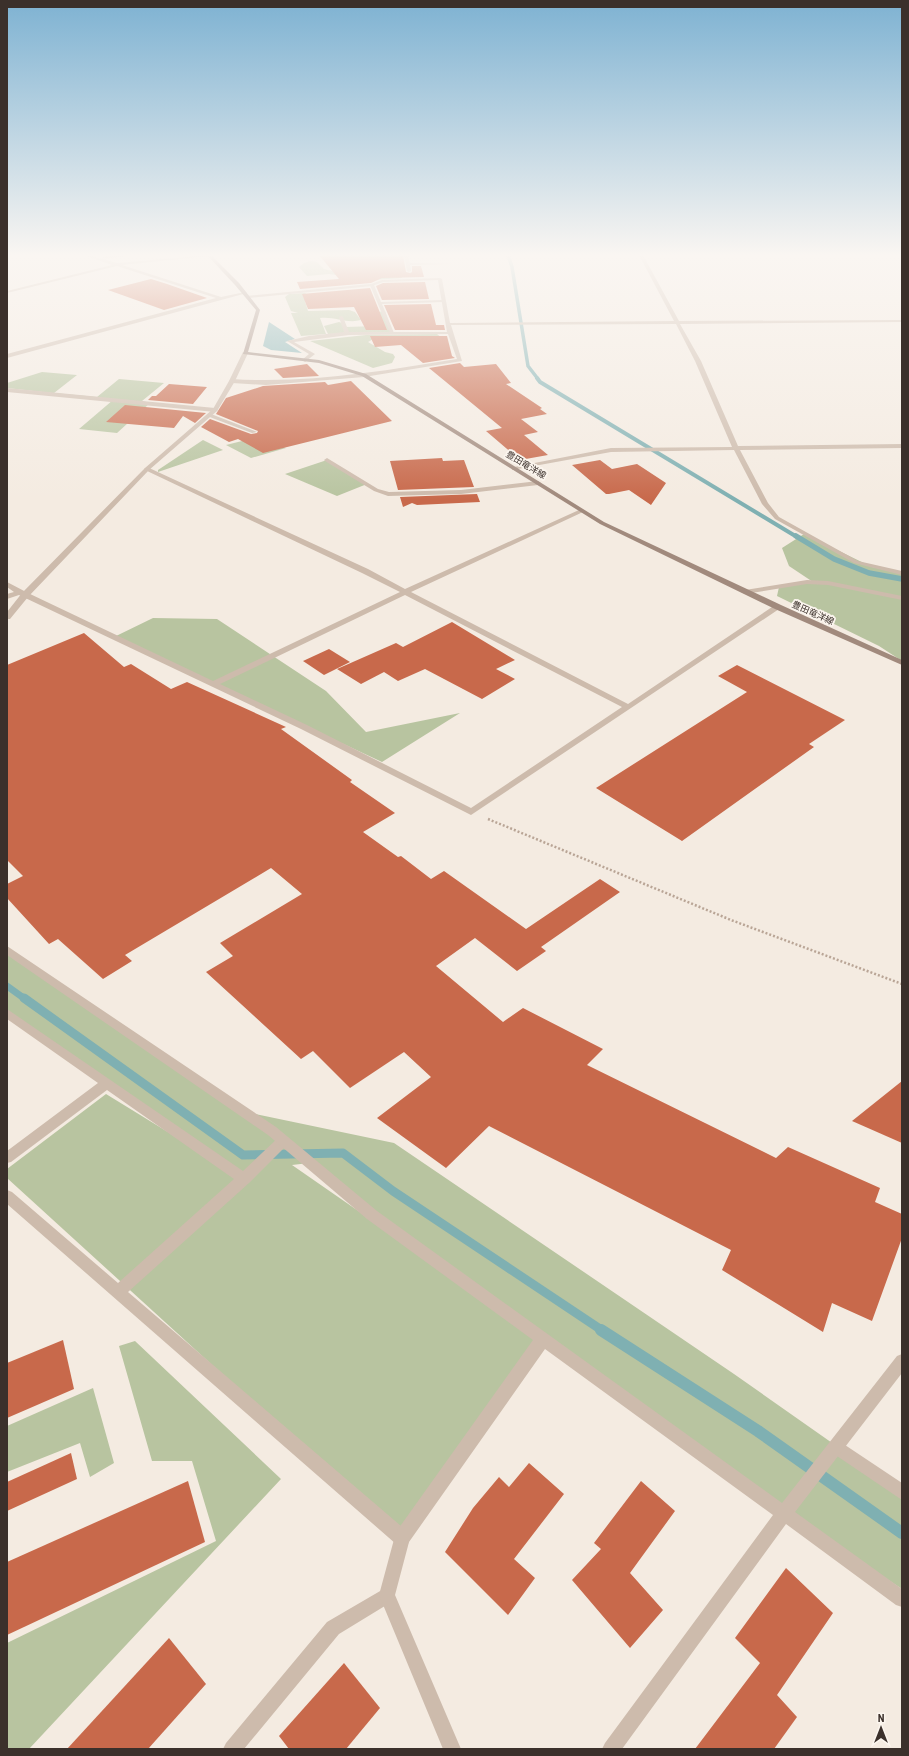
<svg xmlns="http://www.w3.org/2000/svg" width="909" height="1756" font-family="'Roboto Condensed','Noto Sans JP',sans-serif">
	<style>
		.green { fill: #b8c4a0 }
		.water { fill: #7fb0b2 }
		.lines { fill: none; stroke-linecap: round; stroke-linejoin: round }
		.stream-far5 { stroke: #7fb0b2; stroke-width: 3.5 }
		.stream-far4 { stroke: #7fb0b2; stroke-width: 4 }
		.stream-far3 { stroke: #7fb0b2; stroke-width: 5.5 }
		.stream-far2 { stroke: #7fb0b2; stroke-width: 7 }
		.stream-far1 { stroke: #7fb0b2; stroke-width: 9 }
		.stream { stroke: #7fb0b2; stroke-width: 12 }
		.building { fill: #c8694b }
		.path { stroke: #b9a596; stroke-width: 2.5; stroke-dasharray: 2 2; stroke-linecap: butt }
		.service { fill: #cdbbac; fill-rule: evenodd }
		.minor { fill: #cdbbac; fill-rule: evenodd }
		.tertiary { fill: #cdbbac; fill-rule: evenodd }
		.secondary { fill: #a18a7d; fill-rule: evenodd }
		.labels { text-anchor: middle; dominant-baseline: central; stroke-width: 3.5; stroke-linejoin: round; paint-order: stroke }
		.far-street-label { font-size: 9px; fill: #3b302b; stroke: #fbf5ee }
	</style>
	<rect width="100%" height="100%" fill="#f4ebe1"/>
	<!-- green -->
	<g class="green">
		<path d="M311 261 317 262 324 269 333 271 401 267 402 278 371 280 329 274 307 276 299 267 304 263Z"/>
		<path d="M305 293 311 297 305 301 308 311 349 310 355 312 361 320C347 324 334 316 320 318L326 334 301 336 291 313H298L291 311 285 297 289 294Z"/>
		<path d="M385 311 392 332 328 334 324 326 339 322 345 324V327L377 326 370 313Z"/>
		<path d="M437 334 442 338H375L368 342 385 352 393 354 395 357 392 363 373 368 310 341 366 335Z"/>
		<path d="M42 372 77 375 54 393 97 397 119 379 164 383 142 401 150 403 117 433 79 429 113 400 7 388V383Z"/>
		<path d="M258 437 286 448 251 458 226 445Z"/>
		<path d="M203 440 223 450 158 472V470Z"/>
		<path d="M327 460 367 484 337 496 285 474Z"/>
		<path d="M804 534 872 567 902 572V661L879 646 777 596 779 587 813 582 789 566 782 548Z"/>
		<path d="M153 618 217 619 326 691 366 732 460 713 382 762 114 637Z"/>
		<path d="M7 951 241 1111 394 1143 734 1374 902 1492V1589L745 1485 309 1163 292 1165 543 1339 402 1538 7 1178V1169L106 1094 233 1172 7 1013Z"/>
		<path d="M135 1341 281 1479 29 1749H7V1643L216 1541 192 1461H152L119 1346Z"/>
		<path d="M93 1388 114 1463 90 1477 80 1443 7 1472V1426Z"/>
	</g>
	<!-- water -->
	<path class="water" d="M269 322 295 339 285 342 302 353 271 350 263 346Z"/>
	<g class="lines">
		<!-- stream-far5 -->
		<path class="stream-far5" d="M508 255 512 267 528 366 538 379"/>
		<!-- stream-far4 -->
		<path class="stream-far4" d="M537 378 540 382 797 537"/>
		<!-- stream-far3 -->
		<path class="stream-far3" d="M796 536 834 559 869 573 902 579"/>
		<!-- stream-far2 -->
		<path class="stream-far2" d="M7 986 25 999"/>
		<!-- stream-far1 -->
		<path class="stream-far1" d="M24 998 243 1155 343 1153 393 1191 603 1331"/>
		<!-- stream -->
		<path class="stream" d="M601 1330 758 1431 902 1533"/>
	</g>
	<!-- building -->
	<g class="building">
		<path d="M319 255H403L406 272 410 273 412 272V266H421L424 277 382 278 371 283 300 289 297 282 339 279Z"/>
		<path d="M151 279 167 284 207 298 164 310 108 290Z"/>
		<path d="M425 282 429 299 382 300 376 286 383 283Z"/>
		<path d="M370 288 387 330H366L354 307 308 309 302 294Z"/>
		<path d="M431 304 436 325H444L445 330H395L384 305Z"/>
		<path d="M370 336H447L452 356 455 358 423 363 401 345 375 347Z"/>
		<path d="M460 363 464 367 496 364 511 383 506 384 542 408 540 409 547 414 521 419 538 432 524 435 548 455 520 460 486 431 502 428 429 368Z"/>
		<path d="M307 364 319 376 283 378 274 369Z"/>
		<path d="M351 381 392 421 263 453 238 439 229 442 201 427 210 419 251 434 257 433 258 431 216 414 226 398 263 386 325 382 328 385Z"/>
		<path d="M169 384 207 387 193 404 148 400 152 396H156Z"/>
		<path d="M125 405 206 413 195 423 183 416 174 428 106 422Z"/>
		<path d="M442 458 443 461 464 460 474 487 398 490 390 461Z"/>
		<path d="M600 460 612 469 637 464 666 483 651 505 629 490 609 494H606L572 465Z"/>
		<path d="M477 494 480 502 417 505 412 503 403 507 400 497Z"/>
		<path d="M452 622 515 660 496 669 515 679 482 699 425 669 398 681 384 672 361 684 337 669 396 643 403 647Z"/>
		<path d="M84 633 124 667 131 664 171 689 187 682 286 727 281 729 352 780 350 782 395 813 363 832 398 857 401 856 431 879 444 871 526 929 600 879 620 892 541 947 546 951 517 971 475 938 436 966 503 1022 523 1008 603 1049 587 1065 776 1158 788 1147 880 1188 875 1202 902 1214V1238L872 1321 832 1303 823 1332 722 1270 731 1250 489 1126 446 1168 377 1118 431 1077 404 1052 350 1088 313 1051 301 1059 206 972 233 956 220 943 302 894 271 868 125 955 132 961 103 979 58 939 49 944 7 898V884L23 876 7 860V665Z"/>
		<path d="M329 649 350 662 324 675 303 661Z"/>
		<path d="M737 665 845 720 809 744 814 747 682 841 596 788 747 692 718 676Z"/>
		<path d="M902 1081V1143L852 1121Z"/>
		<path d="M63 1340 74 1389 7 1418V1363Z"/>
		<path d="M71 1453 77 1479 7 1511V1482Z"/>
		<path d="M529 1463 564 1494 514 1559 535 1578 508 1615 445 1552 473 1508 499 1477 509 1487Z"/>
		<path d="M188 1481 205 1542 7 1635V1562Z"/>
		<path d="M641 1481 675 1511 630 1573 663 1610 630 1648 572 1580 601 1549 594 1543Z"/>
		<path d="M786 1568 833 1613 777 1695 797 1717 774 1749H695L760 1663 735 1638Z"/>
		<path d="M169 1638 206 1684 148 1749H67Z"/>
		<path d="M344 1663 380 1708 346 1749H289L279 1736Z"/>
	</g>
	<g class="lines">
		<!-- path -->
		<path class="path" d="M488 819 731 920 902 984"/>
		<!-- service -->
		<path class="service" d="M372 284 374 285 381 302 443 300 445 301 443 302 382 304 394 333 392 334 390 333 370 285Z"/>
		<!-- minor -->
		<g class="minor">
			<path d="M84 255H89L101 259 103 257 129 255 127 256 103 259 117 263 211 255 209 256 122 265 221 297 245 292 247 293 7 358V354L216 298 117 266 7 293V291L112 265Z"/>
			<path d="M404 255H408L410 263 452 264 410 265 411 271 409 272 407 271Z"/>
			<path d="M639 255H643L679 321 902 320V322L680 324 701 361 738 446 902 444V448L740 450 768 503 779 517 858 561 902 571V575L854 563 775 519 762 504 734 450 611 452 512 470V468L514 467 611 448 732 447 695 361 676 324 451 325 462 361 364 377 266 385 232 383 229 381 232 379C307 384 383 371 457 359L448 334 349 335 294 342 315 354 305 362 302 360 309 354 287 341 309 336 344 332 339 317 341 316 343 317 349 332H447L438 280 383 282 372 286 248 298 246 296 371 284 382 280 440 278 442 279 450 323 674 321Z"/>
			<path d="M7 388 215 408 218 410 215 412 7 392Z"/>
			<path d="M207 414H211L257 432 252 433 207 416Z"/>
			<path d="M327 458 378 489 389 492 461 490 538 481 541 483 538 485 461 494 388 496 374 491 325 461 324 460Z"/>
			<path d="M147 467 368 569 405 589 579 510H583V512L411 592 628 704 775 605H778L782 607 471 815 301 729 19 595 7 599V594L14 592 7 587V582L28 593 213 681 400 592 362 573 145 470 144 469ZM405 595 622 707 471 808 307 725 220 684Z"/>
			<path d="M807 580 828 581 902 596V600L828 585 807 584 745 594 741 592 745 590Z"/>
			<path d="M7 1009 243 1171 279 1137 283 1136 287 1137 289 1141 287 1145 249 1183 128 1292 408 1532 410 1538 408 1544 402 1546 396 1544 7 1204V1190L12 1192 118 1283 234 1179 107 1090 11 1162 7 1163V1151L98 1083 7 1019Z"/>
			<path d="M836 1439 902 1483V1500L831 1452 828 1447 831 1442Z"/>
			<path d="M387 1587 393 1589 395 1595 393 1601 339 1634 244 1749H223L226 1743 327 1622Z"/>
		</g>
		<!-- tertiary -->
		<g class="tertiary">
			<path d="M243 352 248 353 235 381 217 411 149 470 28 597 10 619H7V612L22 593 145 468 213 409 229 381Z"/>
			<path d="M7 946 276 1127 377 1211 782 1503 897 1356 902 1354V1373L795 1512 902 1589V1607L896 1605 786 1524 622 1749H602L605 1743 773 1515 545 1349 409 1542 395 1595 461 1749H443L379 1595 396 1532 533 1340 367 1219 268 1135 7 955Z"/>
		</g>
		<!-- secondary -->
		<path class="secondary" d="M207 255H211L239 283 260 310 248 352 319 360 366 374 604 522 781 605 902 660V665L775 609 600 524 362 376 319 363 243 354 256 310 235 285Z"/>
	</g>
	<!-- sky -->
	<linearGradient id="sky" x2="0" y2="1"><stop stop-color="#7eb2d2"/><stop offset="0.51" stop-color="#faf6f2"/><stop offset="1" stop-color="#faf6f2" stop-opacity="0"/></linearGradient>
	<rect width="909" height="500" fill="url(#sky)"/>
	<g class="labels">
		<!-- far-street labels -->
		<g class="far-street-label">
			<text transform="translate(526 465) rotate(31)">豊田竜洋線</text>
			<text transform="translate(813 613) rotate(24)">豊田竜洋線</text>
		</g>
	</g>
	<!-- border -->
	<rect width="909" height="1756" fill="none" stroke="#3b302b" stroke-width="16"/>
	<!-- north arrow -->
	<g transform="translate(881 1728)" stroke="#fbf5ee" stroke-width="3" paint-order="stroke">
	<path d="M0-3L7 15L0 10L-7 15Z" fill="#3b302b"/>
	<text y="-6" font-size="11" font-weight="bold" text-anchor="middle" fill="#3b302b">N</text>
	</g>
</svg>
